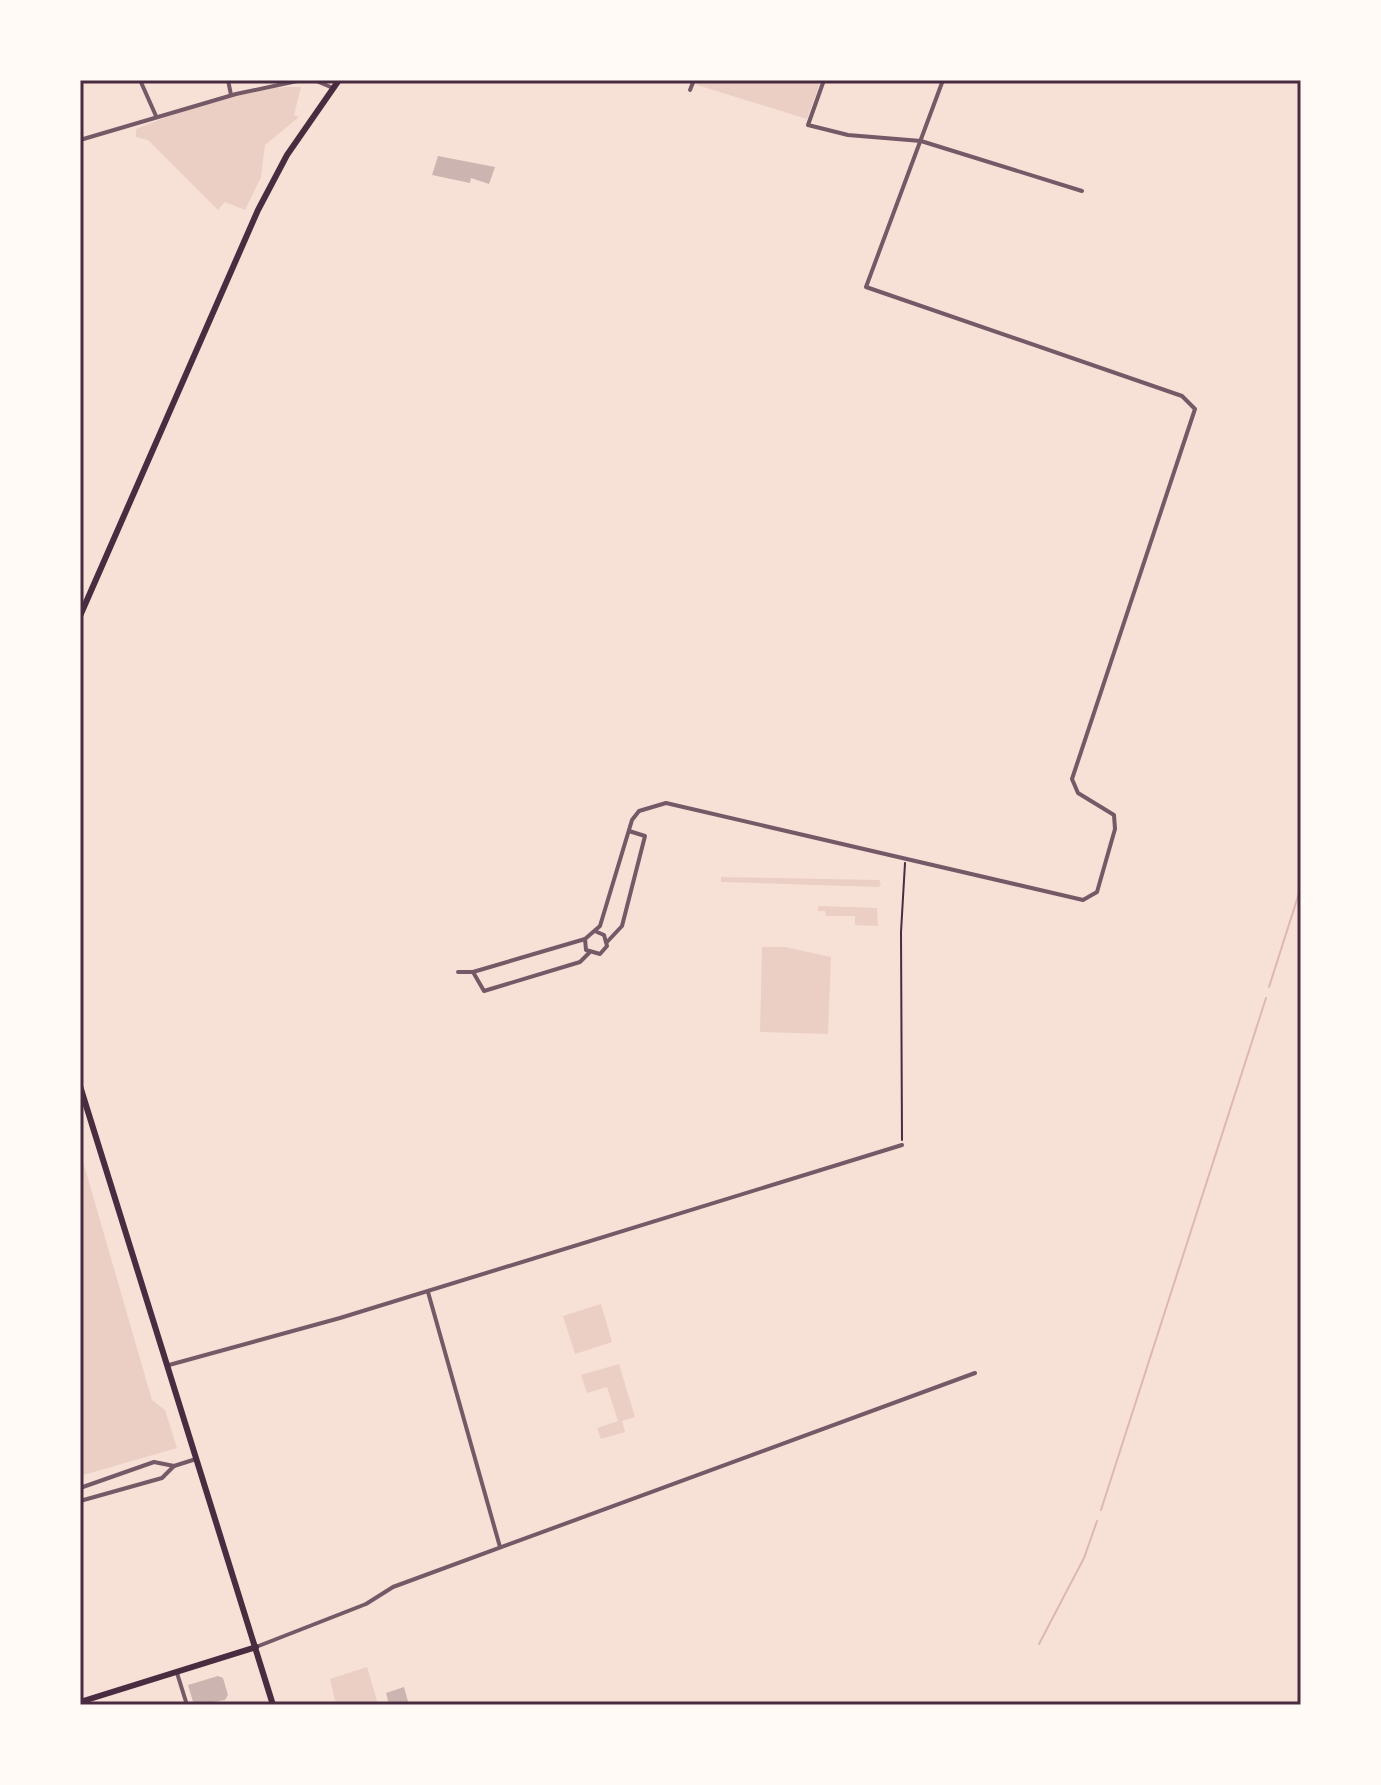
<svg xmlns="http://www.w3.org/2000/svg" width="1381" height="1785" font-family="Commissioner,sans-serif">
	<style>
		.green { fill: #ebcfc5 }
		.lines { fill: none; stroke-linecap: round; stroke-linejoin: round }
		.stream { stroke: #dcb8b0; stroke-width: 2 }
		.building { fill: #ccb4b1 }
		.path { stroke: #4a2c40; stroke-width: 2 }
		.minor { stroke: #755966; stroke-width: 4 }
		.secondary { stroke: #4a2c40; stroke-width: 6 }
		.primary { stroke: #4a2c40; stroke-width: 6 }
		.neatline { fill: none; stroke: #4a2c40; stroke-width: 3 }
	</style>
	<rect width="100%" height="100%" fill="#f7e1d7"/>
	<!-- green -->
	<g class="green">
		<path d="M699 80H821L807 119 697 85Z"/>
		<path d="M301 87 294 115 299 117 265 145 261 177 245 210 225 202 218 210 148 140 136 137V129C174 113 262 83 301 87Z"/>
		<path d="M721 877 879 880 881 883 879 887 721 882Z"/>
		<path d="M818 906 877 908 878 926 855 925V916H826L825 911H818Z"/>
		<path d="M762 947H785L831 957 828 1034 760 1032Z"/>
		<path d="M80 1151 152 1400 165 1410 177 1448 80 1476Z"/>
		<path d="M601 1304 612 1342 575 1354 563 1316Z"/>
		<path d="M619 1364 635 1417 622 1421 625 1432 601 1439 597 1428 618 1421 607 1387 587 1393 581 1375Z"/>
		<path d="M367 1667 378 1704 336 1705 330 1679Z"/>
	</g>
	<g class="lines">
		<!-- stream -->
		<g class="stream">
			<path d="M1269 987 1301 887"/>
			<path d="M1101 1510 1266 998"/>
			<path d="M1039 1644 1084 1558 1097 1521"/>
		</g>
	</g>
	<!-- building -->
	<g class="building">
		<path d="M438 156 495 167 489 184 471 178 470 183 432 175Z"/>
		<path d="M218 1676 223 1678 228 1695 225 1700 194 1705 188 1685Z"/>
		<path d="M404 1687 409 1705H389L386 1693Z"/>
	</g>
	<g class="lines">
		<!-- path -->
		<path class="path" d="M902 1140 901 932 905 863"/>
		<!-- minor -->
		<g class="minor">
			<path d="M140 80 156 116"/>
			<path d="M228 80 231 95"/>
			<path d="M314 80 333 88"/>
			<path d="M824 80 808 125 848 135 921 141 1082 191"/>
			<path d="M690 90 694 80"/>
			<path d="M80 140 236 94 302 80"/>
			<path d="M597 932 604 935 607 946 600 954 586 950 585 939 600 926 632 820 639 811 666 803 1083 900 1097 892 1115 829 1114 815 1078 793 1072 779 1195 409 1182 396 866 287 943 80"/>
			<path d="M607 942 622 926 645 836 629 831"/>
			<path d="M458 972H473L585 939"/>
			<path d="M473 972 484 991 580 962 589 953"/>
			<path d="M428 1292 500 1547"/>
			<path d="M169 1365 340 1318 902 1145"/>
			<path d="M80 1488 154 1462 174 1466"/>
			<path d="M80 1501 162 1478 174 1466 196 1459"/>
			<path d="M256 1647 366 1604 393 1587 975 1373"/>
			<path d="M177 1673 187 1705"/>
		</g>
		<!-- secondary -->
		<path class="secondary" d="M80 1702 256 1647"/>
		<!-- primary -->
		<g class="primary">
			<path d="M80 616 258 210 287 155 339 80"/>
			<path d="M80 1086 273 1705"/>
		</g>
	</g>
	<!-- border -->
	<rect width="1381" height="1785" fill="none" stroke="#fffaf5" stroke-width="164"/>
	<rect x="82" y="82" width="1217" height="1621" class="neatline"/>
</svg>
